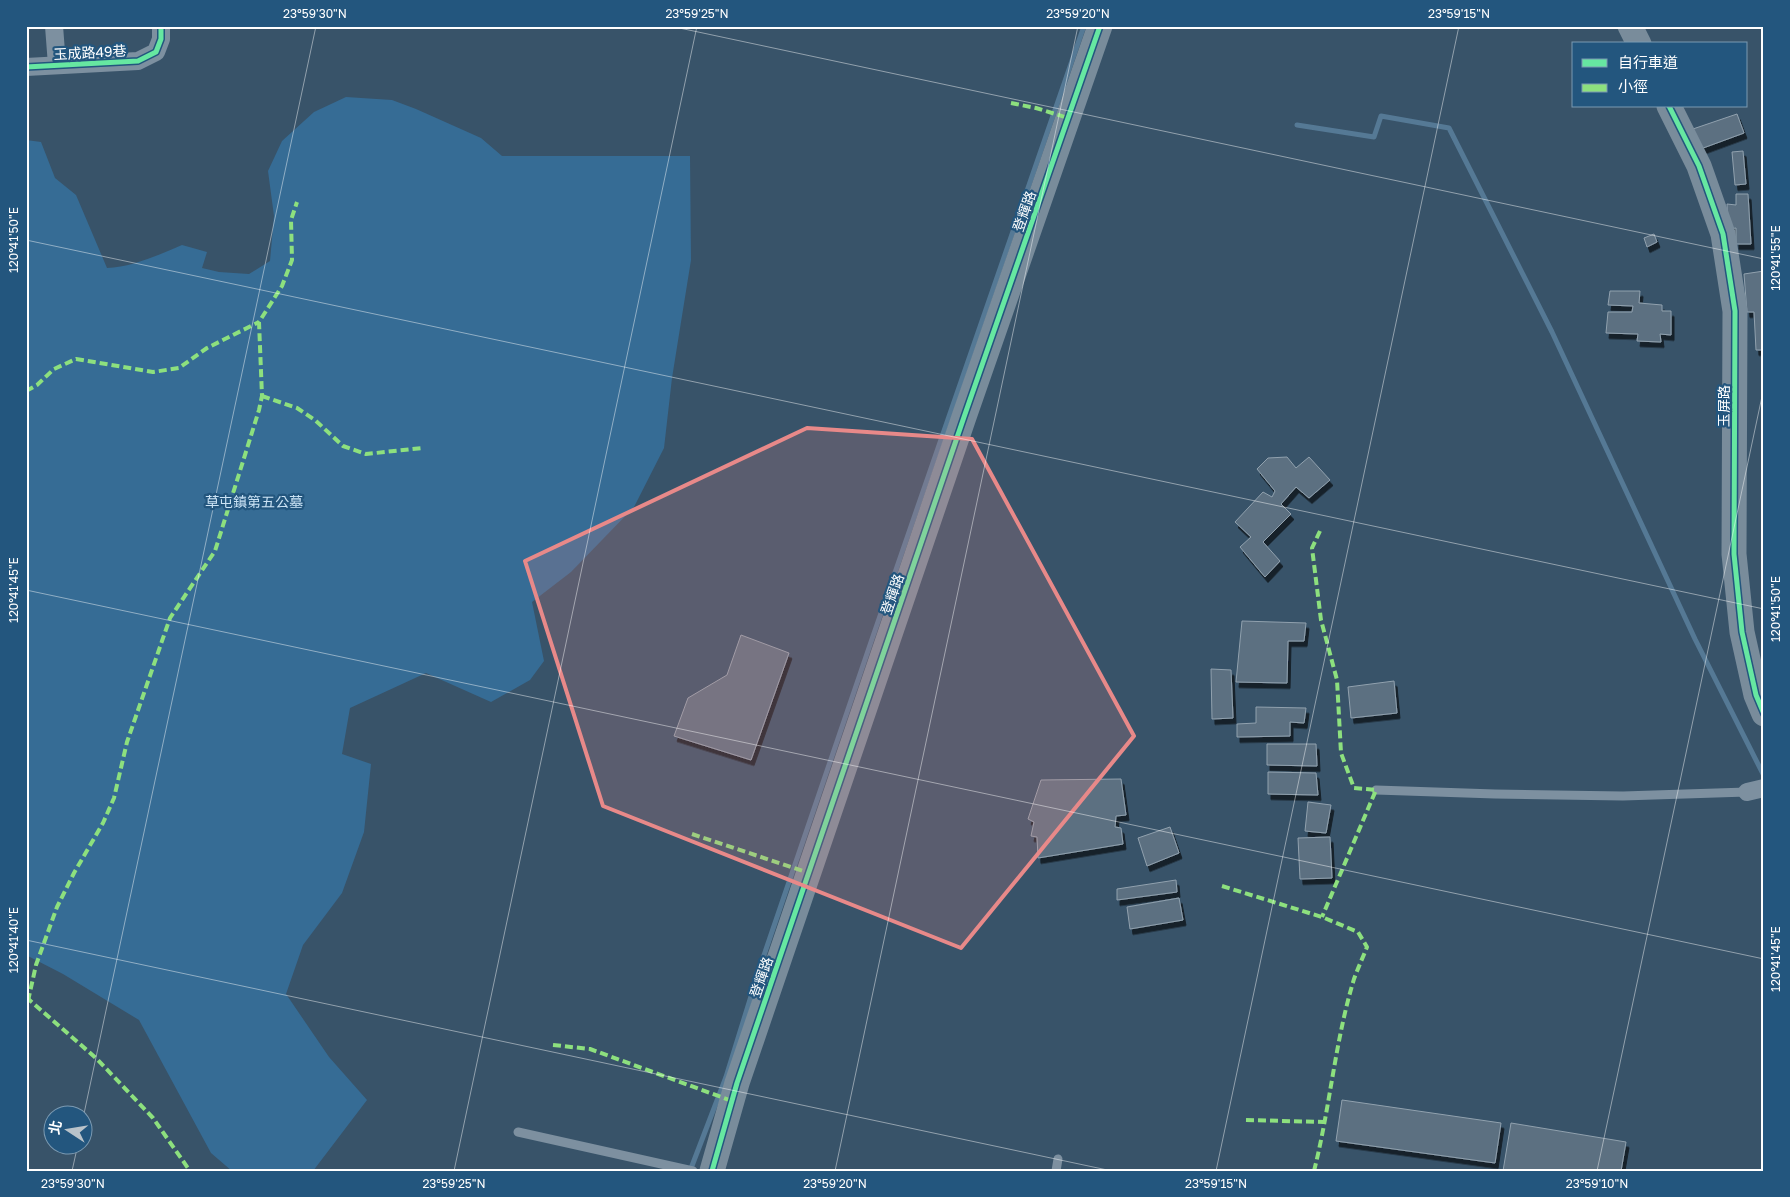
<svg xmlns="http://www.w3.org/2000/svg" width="1790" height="1197" font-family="'Golos Text','Noto Sans TC',sans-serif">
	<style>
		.green { fill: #366c95 }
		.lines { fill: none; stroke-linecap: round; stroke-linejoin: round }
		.stream { stroke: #557995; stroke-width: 5 }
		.building { fill: #5b7081; stroke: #91a1ae; filter: url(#shadow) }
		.lane { stroke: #7d90a0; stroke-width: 9 }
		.street { stroke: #7d90a0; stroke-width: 18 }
		.secondary { stroke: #798c9b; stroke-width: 25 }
		.quiet { stroke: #8de07e; stroke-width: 4; stroke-dasharray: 8 4; stroke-linecap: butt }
		.cycleway-casing { stroke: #23567e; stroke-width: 8 }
		.cycleway { stroke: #66e7a1; stroke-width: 5 }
		.marked { fill: #e88989; fill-opacity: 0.2; stroke: #e88989; stroke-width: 4; stroke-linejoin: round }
		.ticks { fill: none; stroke: #fff; stroke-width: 1; stroke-opacity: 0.45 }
		.labels { text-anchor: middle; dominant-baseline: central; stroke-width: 4.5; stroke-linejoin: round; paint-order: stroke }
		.street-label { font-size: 14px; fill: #fff; stroke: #23567e }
		.park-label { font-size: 14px; fill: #cbe3f5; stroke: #23567e }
		.neatline { fill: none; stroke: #fff; stroke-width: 2 }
		.ticks-label { font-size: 12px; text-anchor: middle; fill: #fff }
	</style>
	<defs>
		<filter id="shadow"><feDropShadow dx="3" dy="5.5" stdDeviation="0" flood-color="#0009"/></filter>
	</defs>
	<rect width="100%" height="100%" fill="#385369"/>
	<!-- green -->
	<path class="green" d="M346 97 392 100 416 109 481 138 502 156H690L691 260 672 378 664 448 634 507 571 572 532 602 544 661 530 680 491 702 426 673 350 708 342 754 371 764 364 832 342 893 303 945 286 994 329 1057 367 1100 313 1171H232L211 1153 139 1020 63 974 26 955V140L41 142 55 178 76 195 107 268C132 267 159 255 182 245L207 252 202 268 219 272 249 274 270 261 274 216 268 171 282 141 314 112Z"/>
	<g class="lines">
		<!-- stream -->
		<g class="stream">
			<path d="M1297 125 1374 137 1381 116 1449 128 1552 332 1695 639 1764 776"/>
			<path d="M690 1171 726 1077 761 964 871 642 1084 26"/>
		</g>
	</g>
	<!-- building -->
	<g class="building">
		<path d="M1737 114 1744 133 1695 151 1687 131Z"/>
		<path d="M1743 151 1746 184 1735 185 1732 152Z"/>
		<path d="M1736 194H1748L1751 244H1736V228L1728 229 1727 204 1736 205Z"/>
		<path d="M1654 234 1657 242 1647 247 1644 238Z"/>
		<path d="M1764 271V350H1756L1754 312H1747L1744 274Z"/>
		<path d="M1610 291H1640L1639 303 1662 305V311H1671V335L1660 334 1661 342 1637 341 1638 334 1606 333 1608 312H1632L1633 306 1608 305Z"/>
		<path d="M1287 457 1296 468 1309 457 1330 480 1309 498 1296 487 1281 504 1291 514 1263 542 1280 561 1265 577 1240 547 1251 537 1235 522 1263 492 1272 497 1275 491 1257 469 1268 458Z"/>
		<path d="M1242 621 1306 623 1304 641H1288L1287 683 1236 682Z"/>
		<path d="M741 635 789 653 751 760 674 736 688 698 727 675Z"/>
		<path d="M1211 669 1231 670 1233 718 1212 719Z"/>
		<path d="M1394 681 1397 713 1351 718 1348 687Z"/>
		<path d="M1256 707 1306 708 1304 723 1290 722V736L1237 737V724L1256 723Z"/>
		<path d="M1267 744H1316L1317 766 1267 765Z"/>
		<path d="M1268 772 1316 773 1318 795 1268 794Z"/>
		<path d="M1121 779 1126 815 1116 816 1115 827 1121 828 1123 844 1038 858 1037 837 1031 836 1034 822 1028 819 1041 780Z"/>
		<path d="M1308 802 1331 805 1326 833 1305 831Z"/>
		<path d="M1170 827 1179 853 1147 866 1138 838Z"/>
		<path d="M1330 837 1332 878 1300 879 1298 838Z"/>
		<path d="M1176 880 1177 892 1117 900V889Z"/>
		<path d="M1179 898 1183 920 1130 929 1127 907Z"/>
		<path d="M1342 1100 1501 1123 1495 1163 1336 1141Z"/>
		<path d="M1511 1123 1626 1142 1621 1171H1503Z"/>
	</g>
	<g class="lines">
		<!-- lane -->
		<g class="lane">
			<path d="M1376 790 1495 794 1623 796 1747 792"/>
			<path d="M518 1132 693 1171"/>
			<path d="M1056 1171 1058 1159"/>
		</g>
		<!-- street -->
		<g class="street">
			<path d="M54 26 57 65"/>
			<path d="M26 67 138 61 156 52 161 39V26"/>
			<path d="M1747 792 1764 788"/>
		</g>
		<!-- secondary -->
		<g class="secondary">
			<path d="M1630 26 1639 44"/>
			<path d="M1669 106 1699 166 1723 234 1735 311 1734 554 1742 632 1756 695 1764 714"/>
			<path d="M712 1171 737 1083 964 417 1100 26"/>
		</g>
		<!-- quiet -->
		<g class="quiet">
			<path d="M1011 103 1036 108 1068 118"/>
			<path d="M26 391 37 385 54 369 76 359 153 372 179 368 207 348 259 322"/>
			<path d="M262 396 297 408 315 420 343 446 366 454 423 448"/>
			<path d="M1320 531 1312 548 1321 620 1337 680 1341 753 1354 788 1376 790 1322 917"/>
			<path d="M692 834 809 873"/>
			<path d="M1222 886 1322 917 1358 932 1367 947C1363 957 1358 968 1354 979 1335 1041 1330 1108 1314 1171"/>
			<path d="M26 997 97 1059 153 1118 190 1171"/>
			<path d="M28 1001 36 965 57 907 74 873 103 823 114 798 127 742 170 618 215 551 259 410 262 396 259 322 282 286 292 260 291 220 297 202"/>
			<path d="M553 1045 590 1049 732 1101"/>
			<path d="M1246 1120 1324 1122"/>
		</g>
		<defs>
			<g id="cycleway">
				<path d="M26 67 138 61 156 52 161 39V26"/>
				<path d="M1669 106 1699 166 1723 234 1735 311 1734 554 1742 632 1756 695 1764 714"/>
				<path d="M712 1171 737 1083 964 417 1100 26"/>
			</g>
		</defs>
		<!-- cycleway casing -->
		<use href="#cycleway" class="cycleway-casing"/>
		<!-- cycleway -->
		<use href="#cycleway" class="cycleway"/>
	</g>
	<!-- marked area -->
	<path class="marked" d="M807 428 972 439 1134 736 961 948 603 806 525 561Z"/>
	<!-- ticks -->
	<path class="ticks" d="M670 26 1764 259M26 240 1764 609M26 590 1764 959M26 940 1112 1171M82 1123 316 26M72 1171 78 1144M454 1171 697 26M835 1171 1078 26M1216 1171 1459 26M1597 1171 1764 387"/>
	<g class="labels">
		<!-- street labels -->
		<g class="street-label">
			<text transform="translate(90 52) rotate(-3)">玉成路49巷</text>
			<text transform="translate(1024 211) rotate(-71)">登輝路</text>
			<text transform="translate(1723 406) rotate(-90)">玉屏路</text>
			<text transform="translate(892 594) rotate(-71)">登輝路</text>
			<text transform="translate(761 977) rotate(-71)">登輝路</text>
		</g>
		<!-- park labels -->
		<g class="park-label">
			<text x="254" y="501">草屯鎮第五公墓</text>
		</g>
	</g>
	<!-- border -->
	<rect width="1790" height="1197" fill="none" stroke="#23567e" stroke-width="55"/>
	<!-- legend -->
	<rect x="1572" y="42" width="175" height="65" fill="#23567e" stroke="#7b9ab2"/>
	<rect x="1582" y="59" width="25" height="8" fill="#66e7a1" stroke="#7b9ab2"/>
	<text x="1618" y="68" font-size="15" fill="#ffffff">自行車道</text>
	<rect x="1582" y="84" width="25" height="8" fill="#8de07e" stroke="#7b9ab2"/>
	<text x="1618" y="92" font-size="15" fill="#ffffff">小徑</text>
	<!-- north arrow -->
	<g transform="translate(68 1130) rotate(282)"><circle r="24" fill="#23567e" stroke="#7b9ab2"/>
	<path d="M0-4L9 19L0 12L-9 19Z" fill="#b9c3ca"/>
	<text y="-8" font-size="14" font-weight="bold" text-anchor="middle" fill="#ffffff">北</text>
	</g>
	<rect x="28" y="28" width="1734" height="1142" class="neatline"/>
	<g class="ticks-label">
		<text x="315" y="18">23°59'30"N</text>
		<text x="697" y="18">23°59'25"N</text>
		<text x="1078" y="18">23°59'20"N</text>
		<text x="1459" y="18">23°59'15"N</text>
		<text transform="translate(14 240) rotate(-90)" y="4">120°41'50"E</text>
		<text transform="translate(1776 258) rotate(-90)" y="4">120°41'55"E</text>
		<text transform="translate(14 590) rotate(-90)" y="4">120°41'45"E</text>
		<text transform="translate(1776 609) rotate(-90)" y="4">120°41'50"E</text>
		<text transform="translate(14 940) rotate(-90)" y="4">120°41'40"E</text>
		<text transform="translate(1776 959) rotate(-90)" y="4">120°41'45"E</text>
		<text x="73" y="1188">23°59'30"N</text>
		<text x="454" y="1188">23°59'25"N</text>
		<text x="835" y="1188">23°59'20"N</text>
		<text x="1216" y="1188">23°59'15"N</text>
		<text x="1597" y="1188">23°59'10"N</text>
	</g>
</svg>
